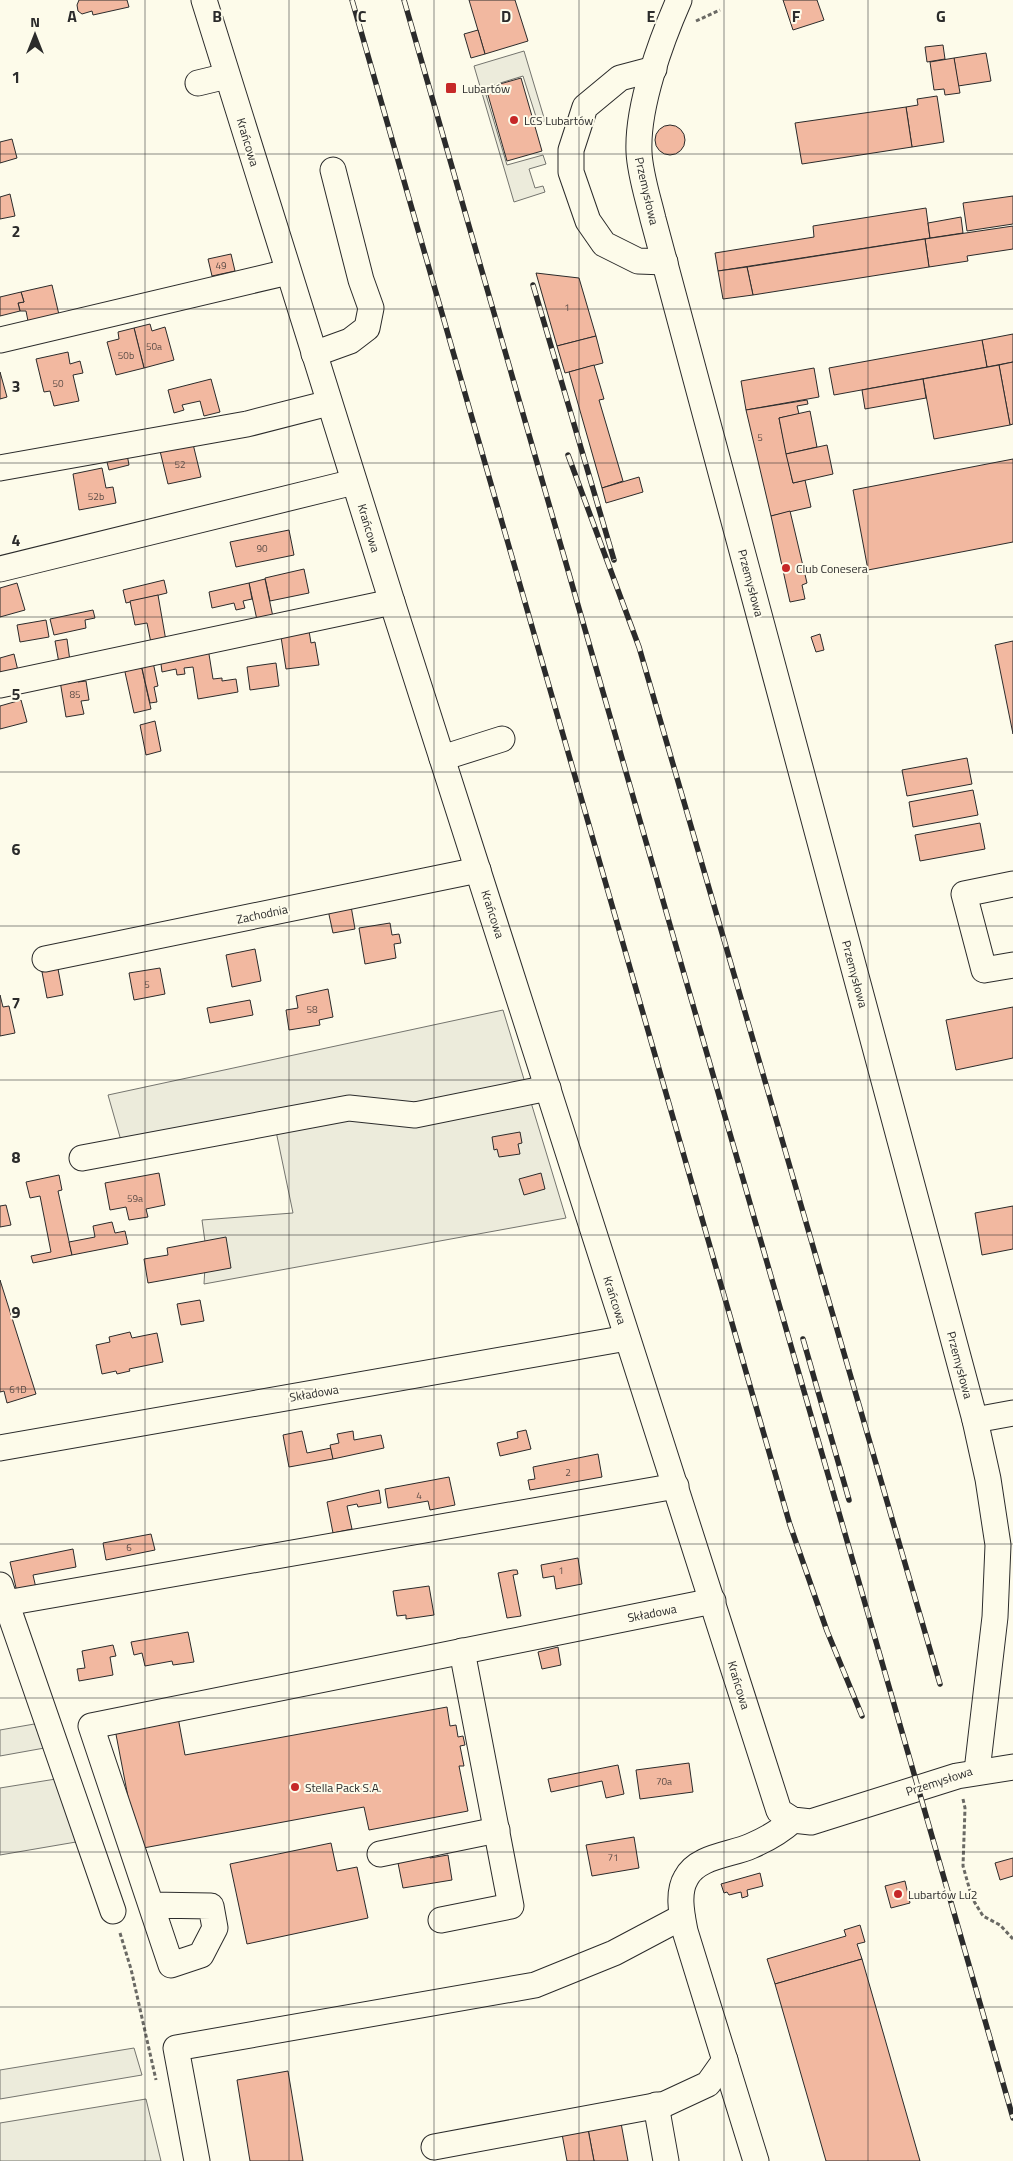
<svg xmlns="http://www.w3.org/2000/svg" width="1013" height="2161" font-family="'Titillium Web',sans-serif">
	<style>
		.green { fill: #ecebdb; stroke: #74746e }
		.building { fill: #f2b8a0; stroke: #2b2b2b }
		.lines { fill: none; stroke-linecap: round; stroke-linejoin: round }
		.minor-casing { stroke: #2b2b2b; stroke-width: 27 }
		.path { stroke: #6a6964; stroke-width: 3; stroke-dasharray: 4 2.5; stroke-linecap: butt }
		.minor { stroke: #fdfbea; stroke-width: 25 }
		.rail-casing { stroke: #2b2b2b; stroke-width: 5.5 }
		.rail { stroke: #fdfbea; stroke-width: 4; stroke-dasharray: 11; stroke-linecap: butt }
		.grid { fill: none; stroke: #2b2b2b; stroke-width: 1; stroke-opacity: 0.55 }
		.poi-dot { fill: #c62828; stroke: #fdfbea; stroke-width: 2 }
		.labels { text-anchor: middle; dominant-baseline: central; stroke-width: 4; stroke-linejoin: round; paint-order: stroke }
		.number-label { font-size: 10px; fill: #5d4e48 }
		.poi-label { font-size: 12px; fill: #2b2b2b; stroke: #fdfbea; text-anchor: start }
		.street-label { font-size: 12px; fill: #2b2b2b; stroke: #fdfbea }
		.grid-label { font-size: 16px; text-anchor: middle; font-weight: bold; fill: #2b2b2b; stroke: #fdfbea; stroke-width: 4; stroke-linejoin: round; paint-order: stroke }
	</style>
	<rect width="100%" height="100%" fill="#fdfbea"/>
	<!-- green -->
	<g class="green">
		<path d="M524 51 545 121 538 123 523 76 484 88 507 165 543 155 546 164 529 169 535 188 543 186 545 192 514 202 474 66Z"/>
		<path d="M503 1010 566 1218 204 1284 206 1249 202 1220 293 1213 272 1112 122 1144 108 1095Z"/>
		<path d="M40 1723 50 1747 0 1756V1730Z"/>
		<path d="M62 1778 76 1842 0 1855V1788Z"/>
		<path d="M134 2048 142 2075 0 2099V2070Z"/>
		<path d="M146 2099 161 2161H0V2123Z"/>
	</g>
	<!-- building -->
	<g class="building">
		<path d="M127 0 129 7 93 15 92 11 82 14 78 11 77 5 79 0Z"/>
		<path d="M469 0H515L528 41 485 54Z"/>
		<path d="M783 0H817L824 20 793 30Z"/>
		<path d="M478 30 485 54 471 58 464 34Z"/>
		<path d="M943 45 945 59 927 62 925 47Z"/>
		<path d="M986 53 991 81 958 86 954 58Z"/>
		<path d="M954 58 960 93 945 95 944 89 934 90 930 62Z"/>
		<path d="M521 78 542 151 507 161 486 88Z"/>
		<path d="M937 96 944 142 912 147 906 107 918 105 917 99Z"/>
		<path d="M906 107 912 147 802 164 795 123Z"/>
		<circle cx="670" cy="140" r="15"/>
		<path d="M12 139 17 158 0 163V142Z"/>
		<path d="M10 194 15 216 0 219V197Z"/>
		<path d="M1013 196V224L967 231 963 203Z"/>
		<path d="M926 208 930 238 718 271 715 253 814 237 813 226Z"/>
		<path d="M961 217 963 233 930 238 928 223Z"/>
		<path d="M1013 226V249L967 256 968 261 929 267 925 239Z"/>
		<path d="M925 239 929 267 753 295 747 267Z"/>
		<path d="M231 254 235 271 212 276 208 259Z"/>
		<path d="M747 267 753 295 723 299 718 271Z"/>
		<path d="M536 273 579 278 596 336 557 346Z"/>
		<path d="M52 285 60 319 29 326 26 311H20L18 303 24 302 21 292Z"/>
		<path d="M21 292 24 302 18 303 20 311 0 316V297Z"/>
		<path d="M150 324 152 331 165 327 174 360 144 368 134 328Z"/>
		<path d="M134 328 144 368 116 375 107 342 119 339 118 332Z"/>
		<path d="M1013 334V362L987 367 982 340Z"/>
		<path d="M596 336 603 363 565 373 557 346Z"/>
		<path d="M982 340 987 367 834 395 829 368Z"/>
		<path d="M68 352 70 364 80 361 83 373 73 375 79 401 54 406 50 391 44 392 36 359Z"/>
		<path d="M1013 362V424L1010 425 999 365Z"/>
		<path d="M594 365 604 399 599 400 623 481 602 488 569 372Z"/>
		<path d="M999 365 1010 425 934 439 923 379Z"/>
		<path d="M814 368 819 397 746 410 741 381Z"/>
		<path d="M0 372 7 397 0 399Z"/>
		<path d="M211 379 220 412 204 416 200 401 182 405 184 410 174 413 168 390Z"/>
		<path d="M923 379 926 398 865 409 862 390Z"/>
		<path d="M807 400 808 404 797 406 799 414 779 418 793 483 805 480 811 507 771 516 746 410Z"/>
		<path d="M810 411 817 447 786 454 779 418Z"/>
		<path d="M193 444 201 477 168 484 160 451Z"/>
		<path d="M827 445 833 474 793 483 786 454Z"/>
		<path d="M126 449 129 465 109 470 105 454Z"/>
		<path d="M1013 459V542L868 570 853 490Z"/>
		<path d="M102 468 106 488 113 487 116 503 79 510 73 474Z"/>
		<path d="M639 477 643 492 606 503 602 488Z"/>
		<path d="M790 511 807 583 802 585 805 599 790 602 771 516Z"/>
		<path d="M289 530 294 555 236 567 230 542Z"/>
		<path d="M304 569 309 593 270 601 265 578Z"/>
		<path d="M265 579 273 617 257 620 249 583Z"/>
		<path d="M164 580 167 593 126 603 123 590Z"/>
		<path d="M17 583 25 610 0 617V588Z"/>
		<path d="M249 583 252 599 243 601 245 608 236 610 234 603 212 608 209 592Z"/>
		<path d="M158 595 166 641 151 643 147 623 135 625 130 601Z"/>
		<path d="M93 610 95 618 85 620 86 628 54 635 50 619Z"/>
		<path d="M46 620 49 637 20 642 17 625Z"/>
		<path d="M309 631 311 643 315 642 319 665 286 669 281 637Z"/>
		<path d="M820 634 824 650 816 652 811 637Z"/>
		<path d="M67 639 70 661 59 663 55 641Z"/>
		<path d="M1013 641V734L995 645Z"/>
		<path d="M208 648 213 679 222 678V681L236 679 238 692 198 699 193 667 184 668 185 674 177 675 176 669 162 672 160 656Z"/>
		<path d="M14 654 19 675 0 680V658Z"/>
		<path d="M140 660 151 709 134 713 123 663Z"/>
		<path d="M153 662 158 686 154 687 157 702 150 703 141 664Z"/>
		<path d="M276 663 279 686 250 690 247 667Z"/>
		<path d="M77 678 78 682 86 681 89 700 81 701 84 714 66 717 60 681Z"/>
		<path d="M21 700 27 722 0 729V706Z"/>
		<path d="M155 721 161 751 146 755 140 725Z"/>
		<path d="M967 758 972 784 907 796 902 770Z"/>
		<path d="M973 790 978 815 913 827 909 802Z"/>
		<path d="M980 823 985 849 920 861 915 835Z"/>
		<path d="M351 906 355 929 333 933 328 910Z"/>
		<path d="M390 923 392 935 399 934 401 943 394 944 396 958 365 964 359 928Z"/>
		<path d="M255 949 261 981 232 987 226 955Z"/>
		<path d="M160 968 165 994 134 1000 129 973Z"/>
		<path d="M58 969 63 995 47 998 42 972Z"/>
		<path d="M328 989 333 1017 319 1020 320 1025 289 1030 286 1010 298 1008 296 996Z"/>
		<path d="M0 995 3 1007 9 1006 15 1033 0 1036Z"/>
		<path d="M250 1000 253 1015 210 1023 207 1008Z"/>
		<path d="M1013 1007V1058L956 1070 946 1020Z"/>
		<path d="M520 1132 522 1143 518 1144 520 1154 499 1157 497 1149 494 1150 492 1137Z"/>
		<path d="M159 1173 165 1205 146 1209 148 1217 129 1220 126 1207 110 1210 105 1183Z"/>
		<path d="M541 1173 545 1189 524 1195 519 1179Z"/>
		<path d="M59 1175 62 1190 58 1191 72 1255 33 1263 31 1256 51 1252 40 1196 30 1198 26 1182Z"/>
		<path d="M6 1205 11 1225 0 1227V1206Z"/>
		<path d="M1013 1206V1249L982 1255 975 1213Z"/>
		<path d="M112 1222 115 1233 125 1231 128 1244 72 1255 69 1242 95 1237 93 1226Z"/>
		<path d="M226 1237 231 1268 148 1283 144 1259 168 1255 167 1248Z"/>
		<path d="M0 1280 36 1394 7 1403 4 1391 0 1392Z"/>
		<path d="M200 1300 204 1321 181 1325 177 1304Z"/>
		<path d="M130 1332 132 1338 157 1333 163 1362 129 1369 130 1371 117 1374 116 1371 102 1374 96 1345 110 1342 109 1337Z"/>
		<path d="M526 1430 531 1449 500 1456 497 1443 518 1438 517 1432Z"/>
		<path d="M302 1431 307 1453 331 1448 333 1459 289 1467 283 1435Z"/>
		<path d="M353 1431 354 1440 381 1435 384 1448 333 1459 330 1445 339 1443 337 1434Z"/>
		<path d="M598 1454 602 1477 530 1490 528 1480 535 1479 533 1467Z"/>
		<path d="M449 1477 455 1505 430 1510 428 1501 388 1508 385 1489Z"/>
		<path d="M379 1490 381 1503 358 1507 357 1504 347 1506 352 1529 333 1533 327 1502Z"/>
		<path d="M151 1534 155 1550 106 1560 103 1543Z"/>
		<path d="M73 1549 76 1567 33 1575 36 1588 17 1592 10 1562Z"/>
		<path d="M578 1558 582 1584 556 1589 554 1576 543 1578 541 1565Z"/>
		<path d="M513 1570H517L518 1574 513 1575 521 1616 507 1618 498 1573Z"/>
		<path d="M429 1586 434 1615 406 1619V1615L397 1616 393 1591Z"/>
		<path d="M188 1632 194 1662 173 1665 172 1661 145 1666 142 1653 134 1655 131 1642Z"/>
		<path d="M113 1645 116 1656 110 1657 113 1675 79 1681 77 1669 85 1668 82 1651Z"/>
		<path d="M558 1647 561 1665 542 1669 538 1652Z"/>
		<path d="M447 1707 450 1726 456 1725 458 1737 463 1736 465 1745 460 1746 464 1766H459L468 1811 369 1830 364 1807 138 1849 114 1724 177 1712 185 1755Z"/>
		<path d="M689 1763 693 1792 640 1799 636 1770Z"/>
		<path d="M618 1765 624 1794 606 1798 602 1781 551 1792 548 1779Z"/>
		<path d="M634 1837 639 1868 592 1876 586 1845Z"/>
		<path d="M331 1843 337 1871 357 1867 368 1918 247 1944 230 1864Z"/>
		<path d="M429 1852 430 1858 448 1855 452 1880 403 1888 397 1858Z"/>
		<path d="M1013 1858V1876L1000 1880 995 1863Z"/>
		<path d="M760 1873 763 1886 747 1890 748 1896 742 1898 741 1892 729 1895 727 1892 724 1893 721 1884Z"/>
		<path d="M905 1881 910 1903 891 1908 885 1886Z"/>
		<path d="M860 1925 865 1942 857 1944 862 1959 775 1984 767 1959 846 1936 844 1930Z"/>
		<path d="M862 1959 920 2161H826L775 1984Z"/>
		<path d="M288 2071 303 2161H250L237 2080Z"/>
		<path d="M621 2123 628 2161H594L588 2129Z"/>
		<path d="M588 2129 594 2161H567L562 2134Z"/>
	</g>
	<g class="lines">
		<defs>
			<g id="minor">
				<path d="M204 0 392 602 779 1811 793 1820 811 1822 957 1776 1013 1767"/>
				<path d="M679 0C661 41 637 106 639 152 640 174 648 198 653 219L975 1420 988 1479 998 1545 995 1617 977 1771"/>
				<path d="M654 69 620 78 585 107 571 150V172L588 221 604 244 638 261 665 262"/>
				<path d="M198 83 227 76"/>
				<path d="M0 340 288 272"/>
				<path d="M314 354 350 341 367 328 371 308 361 280 333 170"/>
				<path d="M0 468 247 424 329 403"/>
				<path d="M0 569 354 482"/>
				<path d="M0 685 392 602"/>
				<path d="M442 758 502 739"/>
				<path d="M1013 884 964 894 984 970 1013 965"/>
				<path d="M45 959 478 870"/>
				<path d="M82 1158 349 1108 415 1115 548 1088"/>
				<path d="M975 1420 1013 1413"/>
				<path d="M0 1448 627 1338"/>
				<path d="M0 1585 113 1911"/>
				<path d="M6 1603 676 1486"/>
				<path d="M380 1854 497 1830"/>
				<path d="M151 1905 211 1906 215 1928 201 1955 171 1965 91 1726 713 1601"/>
				<path d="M441 1920 511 1906 462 1651"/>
				<path d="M656 2105 666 2161"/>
				<path d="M434 2147 665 2104 708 2084 725 2060"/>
				<path d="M197 2161 176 2048 535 1985 614 1953 682 1917"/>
				<path d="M756 2161 685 1931C682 1915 677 1893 686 1878 697 1856 731 1855 751 1846 767 1839 780 1832 793 1820"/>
			</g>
		</defs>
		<!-- minor casing -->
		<use href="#minor" class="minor-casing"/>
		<!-- path -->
		<g class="path">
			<path d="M696 21 720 10"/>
			<path d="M963 1799 965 1808 963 1866 972 1898 983 1916 1000 1925 1013 1939"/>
			<path d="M120 1933 131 1969 156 2080"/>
		</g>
		<!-- minor -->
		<use href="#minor" class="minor"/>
		<defs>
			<g id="rail">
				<path d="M352 0 790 1525 827 1631 862 1716"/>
				<path d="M404 0 1013 2118"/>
				<path d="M533 285 614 560"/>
				<path d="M568 455 639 647 940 1684"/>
				<path d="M803 1339 849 1500"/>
			</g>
		</defs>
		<!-- rail casing -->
		<use href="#rail" class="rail-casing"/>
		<!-- rail -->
		<use href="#rail" class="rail"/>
	</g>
	<!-- grid -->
	<path class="grid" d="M145 0V2161M289 0V2161M434 0V2161M579 0V2161M724 0V2161M868 0V2161M0 154H1013M0 309H1013M0 463H1013M0 617H1013M0 772H1013M0 926H1013M0 1080H1013M0 1235H1013M0 1389H1013M0 1544H1013M0 1698H1013M0 1852H1013M0 2007H1013"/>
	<!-- markers -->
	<g class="poi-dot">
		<rect x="445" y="82" width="12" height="12" rx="2.5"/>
		<circle cx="514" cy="120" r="5"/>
		<circle cx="786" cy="568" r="5"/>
		<circle cx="295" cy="1787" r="5"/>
		<circle cx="898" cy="1894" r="5"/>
	</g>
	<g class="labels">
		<!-- number labels -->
		<g class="number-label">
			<text x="221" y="265">49</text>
			<text x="567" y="307">1</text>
			<text x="154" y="346">50a</text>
			<text x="126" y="355">50b</text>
			<text x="58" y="383">50</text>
			<text x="760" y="437">5</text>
			<text x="180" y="464">52</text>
			<text x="96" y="496">52b</text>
			<text x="262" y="548">90</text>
			<text x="75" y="694">85</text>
			<text x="147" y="984">5</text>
			<text x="312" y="1009">58</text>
			<text x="135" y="1198">59a</text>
			<text x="18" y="1389">61D</text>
			<text x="568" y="1472">2</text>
			<text x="419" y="1495">4</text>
			<text x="129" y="1547">6</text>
			<text x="561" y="1570">1</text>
			<text x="664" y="1781">70a</text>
			<text x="613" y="1857">71</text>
		</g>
		<!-- poi labels -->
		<g class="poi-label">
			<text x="462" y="88">Lubartów</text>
			<text x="524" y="120">LCS Lubartów</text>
			<text x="796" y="568">Club Conesera</text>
			<text x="305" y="1787">Stella Pack S.A.</text>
			<text x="908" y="1894">Lubartów Lu2</text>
		</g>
		<!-- street labels -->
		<g class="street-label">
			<text transform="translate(248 142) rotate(73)">Krańcowa</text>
			<text transform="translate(647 191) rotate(77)">Przemysłowa</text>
			<text transform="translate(369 528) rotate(73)">Krańcowa</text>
			<text transform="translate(751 583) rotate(75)">Przemysłowa</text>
			<text transform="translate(262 914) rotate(-12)">Zachodnia</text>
			<text transform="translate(493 914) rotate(72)">Krańcowa</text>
			<text transform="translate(855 974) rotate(75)">Przemysłowa</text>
			<text transform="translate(615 1300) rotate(72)">Krańcowa</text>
			<text transform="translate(960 1365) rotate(75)">Przemysłowa</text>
			<text transform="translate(314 1393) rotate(-10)">Składowa</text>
			<text transform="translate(652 1613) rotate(-11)">Składowa</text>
			<text transform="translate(739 1685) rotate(73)">Krańcowa</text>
			<text transform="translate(939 1781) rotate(-18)">Przemysłowa</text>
		</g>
	</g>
	<g class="grid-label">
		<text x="72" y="22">A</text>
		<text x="217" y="22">B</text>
		<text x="362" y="22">C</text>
		<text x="506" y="22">D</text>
		<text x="651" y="22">E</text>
		<text x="796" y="22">F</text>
		<text x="941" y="22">G</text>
		<text x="16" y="83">1</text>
		<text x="16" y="237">2</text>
		<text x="16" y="392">3</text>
		<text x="16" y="546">4</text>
		<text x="16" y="700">5</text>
		<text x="16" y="855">6</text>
		<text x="16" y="1009">7</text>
		<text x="16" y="1163">8</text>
		<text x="16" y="1318">9</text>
	</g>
	<!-- north arrow -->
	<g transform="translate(35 35)" stroke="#fdfbea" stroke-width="4" paint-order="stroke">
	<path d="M0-4L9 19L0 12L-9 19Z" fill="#2b2b2b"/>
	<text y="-8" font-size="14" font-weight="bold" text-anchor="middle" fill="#2b2b2b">N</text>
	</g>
</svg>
